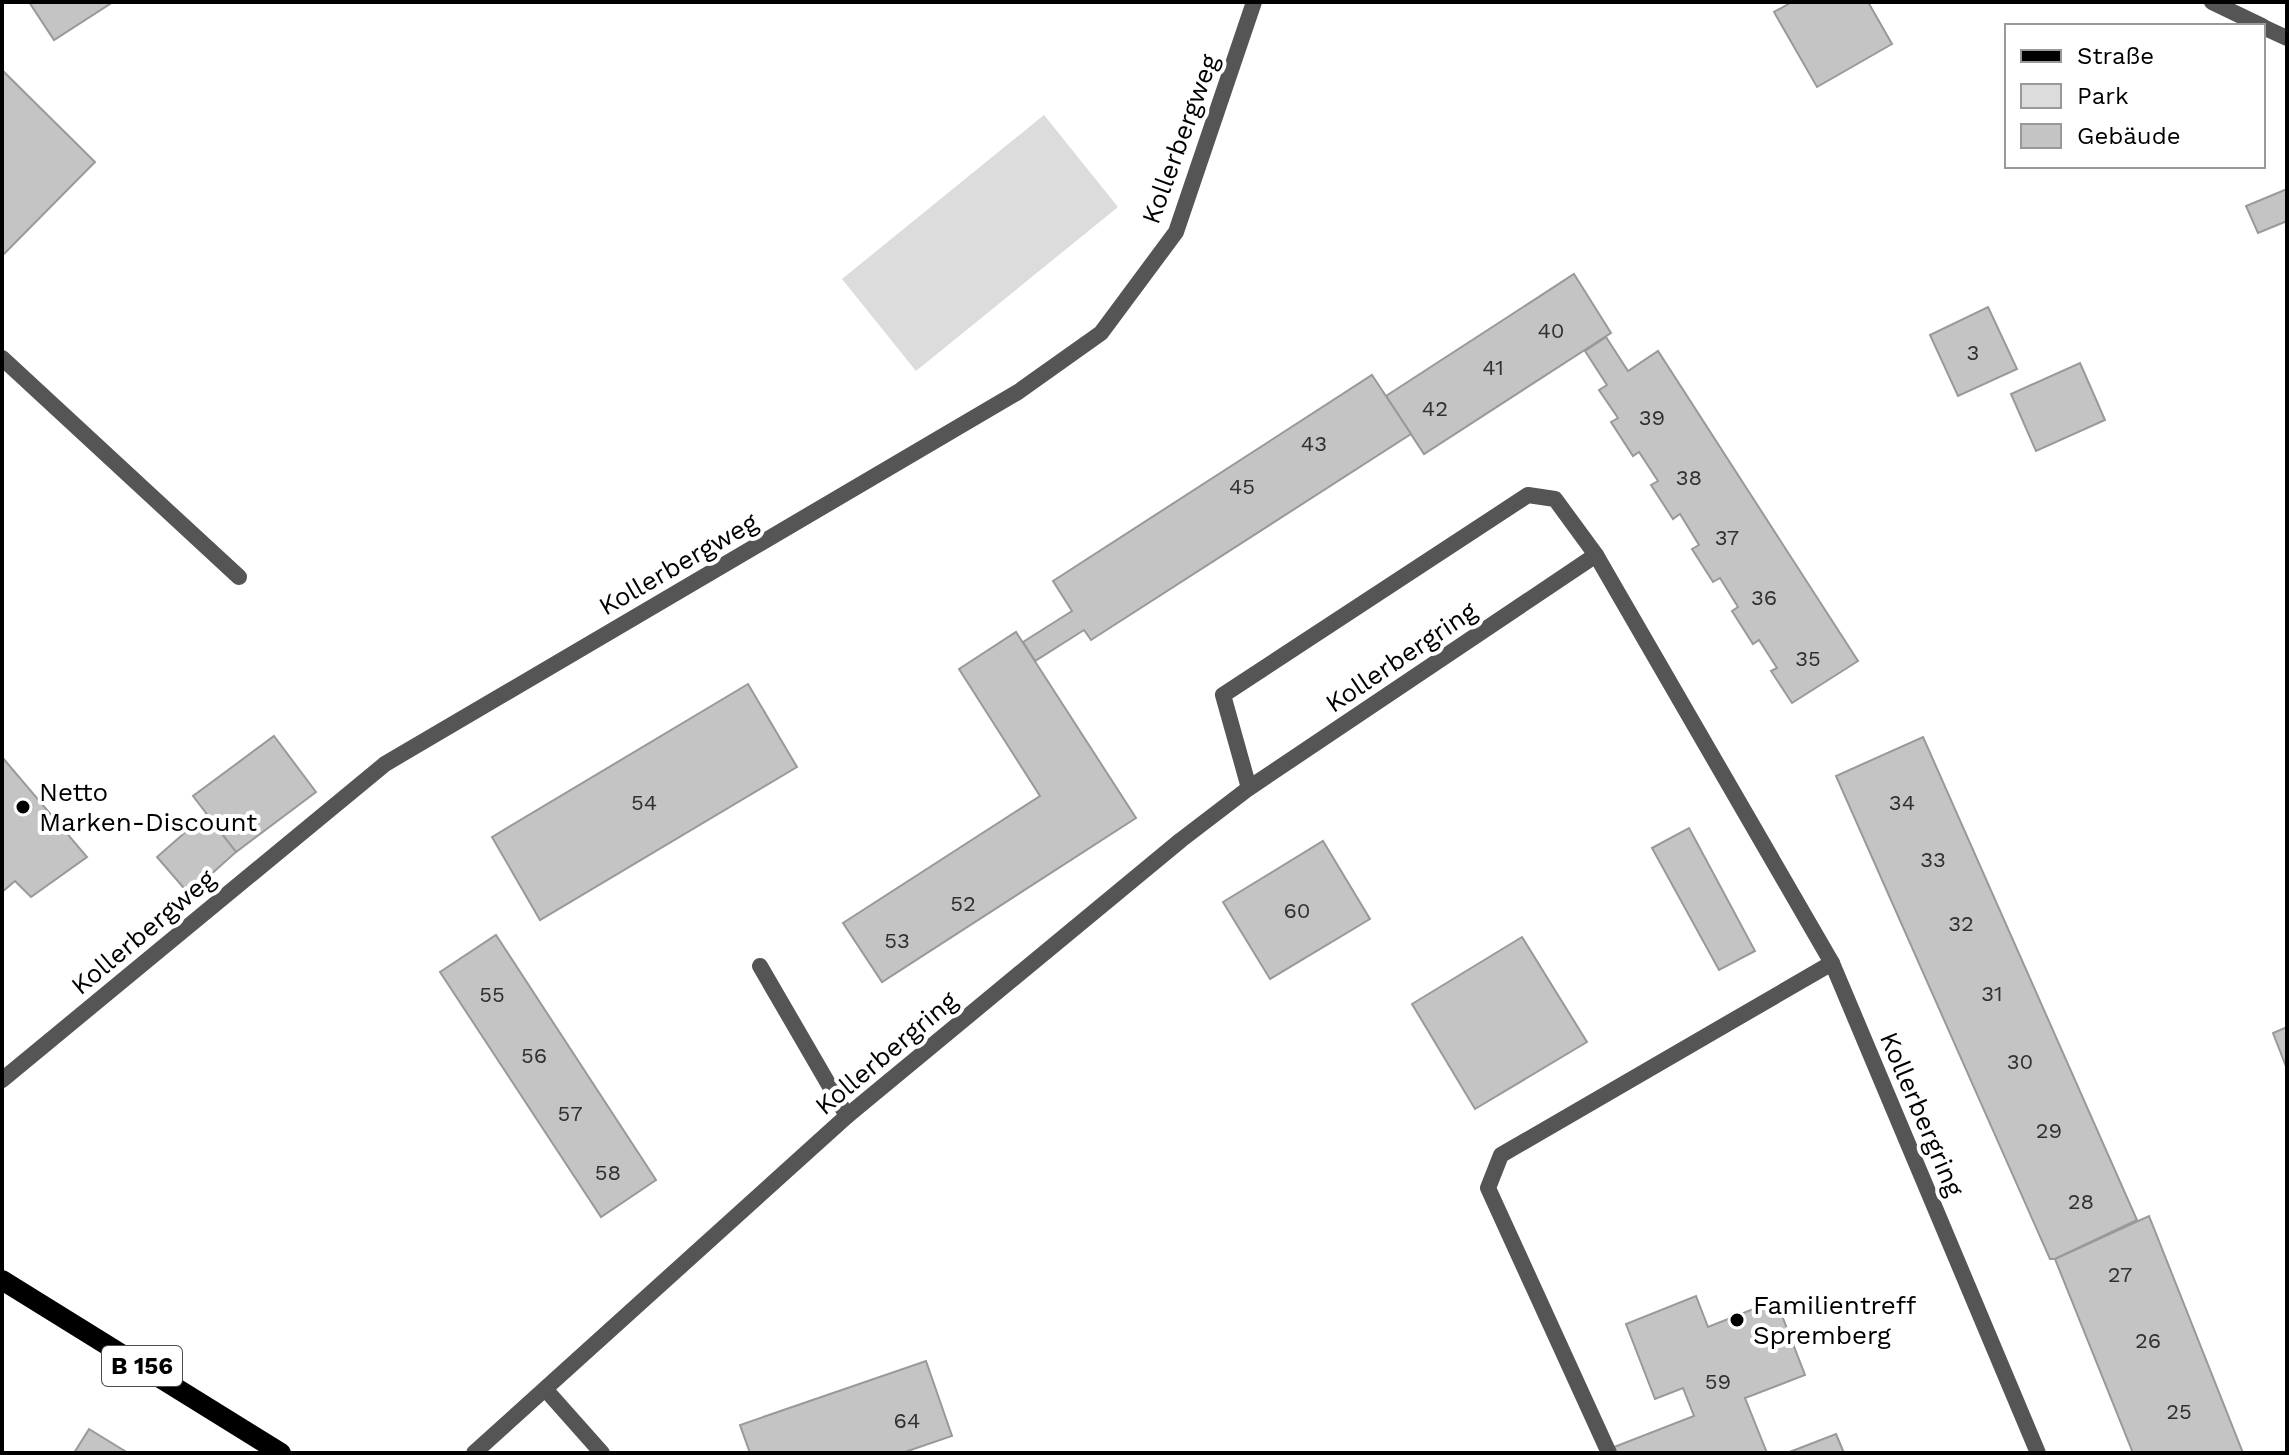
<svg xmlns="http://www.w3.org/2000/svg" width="2289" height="1455" font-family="'Work Sans',sans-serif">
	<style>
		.green { fill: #dcdcdc }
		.building { fill: #c4c4c4; stroke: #999; stroke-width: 2 }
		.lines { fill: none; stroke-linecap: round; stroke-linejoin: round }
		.lane { stroke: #555; stroke-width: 16 }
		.street { stroke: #555; stroke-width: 16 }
		.primary { stroke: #000; stroke-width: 20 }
		.poi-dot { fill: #000; stroke: #fff; stroke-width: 3 }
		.labels { text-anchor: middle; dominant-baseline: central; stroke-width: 8; stroke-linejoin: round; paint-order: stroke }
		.number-label { font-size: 22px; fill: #313131 }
		.shield { fill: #fff; stroke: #4c4c4c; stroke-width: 2 }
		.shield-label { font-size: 24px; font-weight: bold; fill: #000 }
		.street-label { font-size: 26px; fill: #000; stroke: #fff }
		.poi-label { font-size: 26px; fill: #000; stroke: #fff; text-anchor: start }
	</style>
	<rect width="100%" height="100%" fill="#fff"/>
	<!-- green -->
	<path class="green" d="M1044 115 1118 207 916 371 842 279Z"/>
	<!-- building -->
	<g class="building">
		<path d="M29 2H113L54 40Z"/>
		<path d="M1792 2H1868L1892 44 1817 87 1774 12Z"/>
		<path d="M2 70 95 162 2 256Z"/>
		<path d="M2287 189V221L2258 233 2246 206Z"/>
		<path d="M1574 274 1611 333 1424 454 1386 396Z"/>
		<path d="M1988 307 2017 369 1958 396 1930 335Z"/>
		<path d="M1606 337 1628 371 1658 351 1858 661 1792 703 1771 671 1777 668 1759 640 1753 644 1732 611 1738 607 1720 578 1713 582 1692 549 1699 545 1680 514 1673 519 1651 485 1658 481 1639 452 1633 456 1611 422 1618 418 1599 390 1607 385 1585 351Z"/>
		<path d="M2080 363 2105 420 2036 451 2011 394Z"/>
		<path d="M1372 375 1411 434 1091 640 1084 630 1035 661 1023 642 1072 611 1053 581Z"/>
		<path d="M1016 632 1136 818 882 982 843 923 1040 796 959 669Z"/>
		<path d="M748 684 797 767 540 920 492 837Z"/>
		<path d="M274 736 316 792 236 852 193 796Z"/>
		<path d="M1923 737 2137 1220 2055 1259H2050L1836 776Z"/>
		<path d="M2 757 87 857 31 897 15 881 2 892Z"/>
		<path d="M206 814 236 852 189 894 157 857Z"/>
		<path d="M1689 828 1755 951 1719 970 1652 848Z"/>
		<path d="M1323 841 1370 919 1270 979 1223 902Z"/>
		<path d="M496 935 656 1180 601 1217 440 972Z"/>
		<path d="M1522 937 1587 1042 1475 1109 1412 1004Z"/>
		<path d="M2287 1027V1069L2273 1033Z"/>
		<path d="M2149 1216 2243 1453H2133L2055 1259Z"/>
		<path d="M1696 1296 1708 1327 1776 1300 1805 1375 1745 1398 1767 1453H1617L1614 1447 1694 1416 1683 1388 1655 1399 1626 1324Z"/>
		<path d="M926 1361 952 1436 902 1453H750L740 1425Z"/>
		<path d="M89 1429 128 1453H74Z"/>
		<path d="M1836 1434 1844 1453H1787Z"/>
	</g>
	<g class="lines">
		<!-- lane -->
		<g class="lane">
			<path d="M1249 788 1223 695 1528 495 1555 499 1596 555"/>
			<path d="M760 966 847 1116"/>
			<path d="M1609 1453 1488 1188 1501 1155 1832 963"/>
		</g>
		<!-- street -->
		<g class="street">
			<path d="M2212 2 2262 26"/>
			<path d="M2263 27 2287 38"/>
			<path d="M2 358 239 577"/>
			<path d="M2 1080 385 764 1018 392 1101 333 1176 232 1254 2"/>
			<path d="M546 1390 602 1453"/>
			<path d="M474 1453 847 1116 1181 840 1249 788 1596 555 1832 963 2038 1453"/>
		</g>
		<!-- primary -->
		<path class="primary" d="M2 1280 281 1453"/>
	</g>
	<!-- markers -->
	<g class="poi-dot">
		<circle cx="23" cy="807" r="8"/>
		<circle cx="1737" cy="1320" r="8"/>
	</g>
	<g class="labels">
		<!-- number labels -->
		<g class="number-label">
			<text x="1551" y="330">40</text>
			<text x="1973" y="352">3</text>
			<text x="1493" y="367">41</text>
			<text x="1435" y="408">42</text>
			<text x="1652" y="417">39</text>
			<text x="1314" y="443">43</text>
			<text x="1689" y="477">38</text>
			<text x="1242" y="486">45</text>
			<text x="1727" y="537">37</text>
			<text x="1764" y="597">36</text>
			<text x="1808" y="658">35</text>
			<text x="644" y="802">54</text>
			<text x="1902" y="802">34</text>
			<text x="1933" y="859">33</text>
			<text x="963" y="903">52</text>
			<text x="1297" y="910">60</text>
			<text x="1961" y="923">32</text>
			<text x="897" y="940">53</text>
			<text x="1992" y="993">31</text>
			<text x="492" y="994">55</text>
			<text x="534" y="1055">56</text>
			<text x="2020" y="1061">30</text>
			<text x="570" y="1113">57</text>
			<text x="2049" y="1130">29</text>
			<text x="608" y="1172">58</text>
			<text x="2081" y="1201">28</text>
			<text x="2120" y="1274">27</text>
			<text x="2148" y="1340">26</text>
			<text x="1718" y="1381">59</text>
			<text x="2179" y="1411">25</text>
			<text x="907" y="1420">64</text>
		</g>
		<!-- shield labels -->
		<rect class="shield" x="102" y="1346" width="80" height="40" rx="6"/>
		<g class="shield-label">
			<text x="142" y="1366">B 156</text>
		</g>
		<!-- street labels -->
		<g class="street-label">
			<text transform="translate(1180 139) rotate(-70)">Kollerbergweg</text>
			<text transform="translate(678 564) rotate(-30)">Kollerbergweg</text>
			<text transform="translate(1401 657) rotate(-34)">Kollerbergring</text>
			<text transform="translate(143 932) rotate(-40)">Kollerbergweg</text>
			<text transform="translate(886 1053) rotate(-40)">Kollerbergring</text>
			<text transform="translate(1922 1114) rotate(67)">Kollerbergring</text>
		</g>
		<!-- poi labels -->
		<g class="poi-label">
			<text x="39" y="792">Netto<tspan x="39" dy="30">Marken-Discount</tspan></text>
			<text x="1753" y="1305">Familientreff<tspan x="1753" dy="30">Spremberg</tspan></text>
		</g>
	</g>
	<!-- border -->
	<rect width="2289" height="1455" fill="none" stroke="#000000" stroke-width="8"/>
	<!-- legend -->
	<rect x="2005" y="24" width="260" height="144" fill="#ffffff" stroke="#999999" stroke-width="2"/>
	<rect x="2021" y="50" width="40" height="12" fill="#000000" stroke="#999999" stroke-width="2"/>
	<text x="2077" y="64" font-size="24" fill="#000000">Straße</text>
	<rect x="2021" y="84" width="40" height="24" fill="#dcdcdc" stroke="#999999" stroke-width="2"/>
	<text x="2077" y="104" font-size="24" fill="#000000">Park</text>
	<rect x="2021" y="124" width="40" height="24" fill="#c4c4c4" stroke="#999999" stroke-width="2"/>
	<text x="2077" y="144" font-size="24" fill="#000000">Gebäude</text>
</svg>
